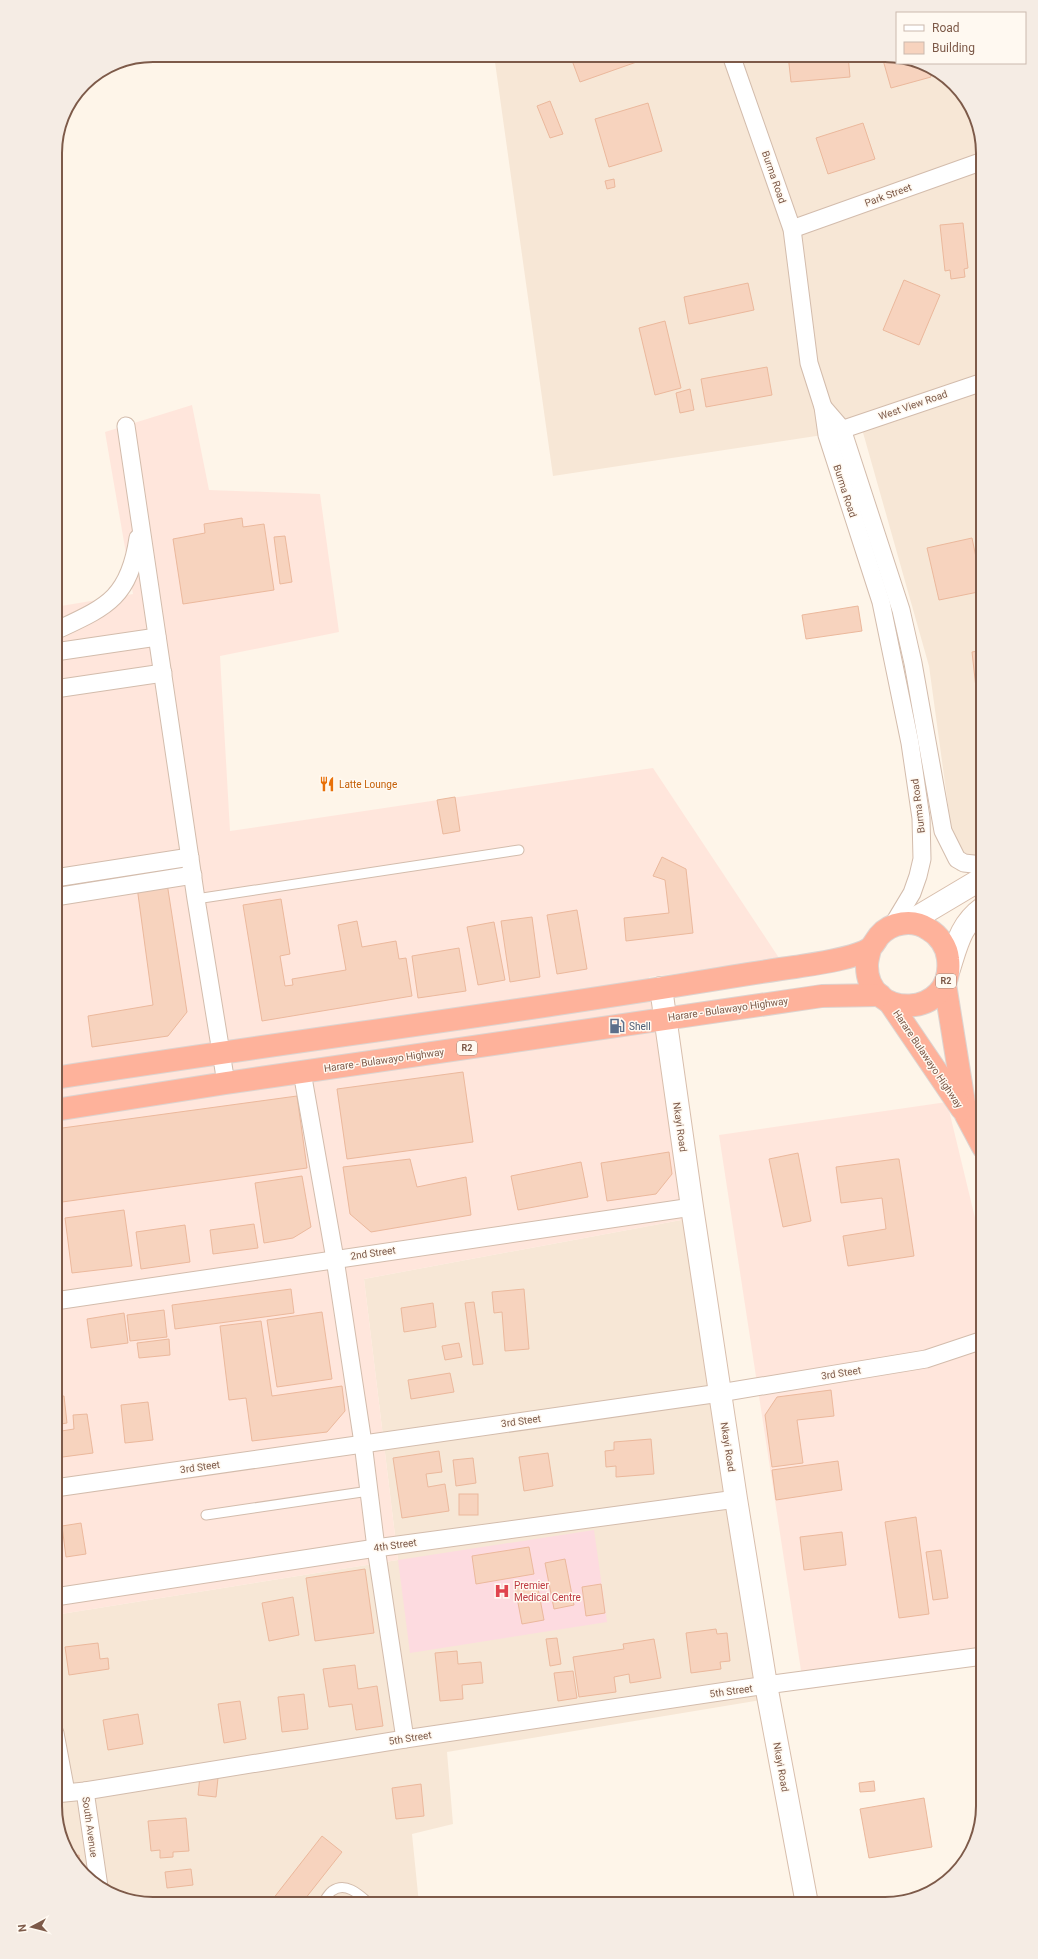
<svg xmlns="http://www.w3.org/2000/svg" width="1038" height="1959" font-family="Roboto,sans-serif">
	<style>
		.residential { fill: #f7e7d6 }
		.commercial { fill: #ffe6dc }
		.medical { fill: #fddbe0 }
		.building { fill: #f7d3be; stroke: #ebb89c }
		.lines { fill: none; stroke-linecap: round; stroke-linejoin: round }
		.lane-casing { stroke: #d3bcac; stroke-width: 11 }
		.street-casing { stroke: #d3bcac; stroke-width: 19 }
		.secondary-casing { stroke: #d8beac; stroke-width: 24 }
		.highway-casing { stroke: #ddd4d0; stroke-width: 24 }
		.lane { stroke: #fff; stroke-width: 9 }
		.street { stroke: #fff; stroke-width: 17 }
		.secondary { stroke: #fff; stroke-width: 22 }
		.highway { stroke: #feb29b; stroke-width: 22 }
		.labels { text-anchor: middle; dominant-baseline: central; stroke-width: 3; stroke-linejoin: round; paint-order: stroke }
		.shield { fill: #fff9f1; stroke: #a48a7b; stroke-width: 1 }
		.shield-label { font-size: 9px; font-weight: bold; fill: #7d5a49 }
		.street-label { font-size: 10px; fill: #7d5a49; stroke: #fff9f1 }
		.food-label { font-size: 10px; fill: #c56008; stroke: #fff9f1; text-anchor: start }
		.service-label { font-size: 10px; fill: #4e5e75; stroke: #fff9f1; text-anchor: start }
		.health-label { font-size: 10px; fill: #be3a42; stroke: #fff9f1; text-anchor: start }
		.rim { fill: none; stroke: #7d5a49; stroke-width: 2 }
	</style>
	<rect width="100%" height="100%" fill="#fef5e9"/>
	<!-- residential -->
	<g class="residential">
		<path d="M494 55H891L897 57V63H914L939 72 975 116 983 153V855L957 871 929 666 862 429 553 476Z"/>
		<path d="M692 1218 761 1700 447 1752 453 1824 412 1834 419 1904H147L99 1887 63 1843 55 1806V1615L398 1560 364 1279Z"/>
	</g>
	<!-- commercial -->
	<g class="commercial">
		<path d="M192 405 209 490 320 494 339 632 220 656 230 831 653 768 781 961 649 977 692 1218 364 1279 398 1560 55 1615V607L133 594 105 432Z"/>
		<path d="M947 1102 983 1251V1660L804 1690 719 1135Z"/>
	</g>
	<!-- medical -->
	<path class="medical" d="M594 1530 607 1622 410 1653 398 1560Z"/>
	<!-- building -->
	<g class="building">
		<path d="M570 55H644L645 59 580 82Z"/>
		<path d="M788 55H848L850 77 791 82Z"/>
		<path d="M892 55 897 57V63H914L929 68 931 77 891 88 883 60 892 57Z"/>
		<path d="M550 101 563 134 550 138 537 106Z"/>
		<path d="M648 103 662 151 609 167 595 119Z"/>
		<path d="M863 123 875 159 828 174 816 138Z"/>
		<path d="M614 179 615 187 607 189 605 181Z"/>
		<path d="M983 206V225L978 207Z"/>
		<path d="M963 223 968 268 964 269 965 277 951 279 950 270 945 271 940 225Z"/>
		<path d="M904 280 940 295 919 345 883 330Z"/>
		<path d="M748 283 754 310 689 324 684 297Z"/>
		<path d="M665 321 681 388 655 395 639 328Z"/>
		<path d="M767 367 772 395 706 407 701 379Z"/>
		<path d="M690 389 694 410 680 413 676 393Z"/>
		<path d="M242 518 243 527 264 524 274 590 183 604 173 539 205 533 204 524Z"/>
		<path d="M285 536 292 582 280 584 274 537Z"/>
		<path d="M972 538 983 591 939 600 927 548Z"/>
		<path d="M858 606 862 631 806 639 802 615Z"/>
		<path d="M983 650V688H976L972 652Z"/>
		<path d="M455 797 460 831 443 834 437 800Z"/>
		<path d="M662 857 686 869 693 933 626 941 624 918 669 913 665 880 653 876Z"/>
		<path d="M167 883 187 1012 168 1036 92 1047 88 1016 153 1005 137 887Z"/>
		<path d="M281 899 290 954 280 956 285 986 293 985 292 979 346 970 338 925 357 921 362 947 396 941 399 959 406 958 412 996 262 1021 243 905Z"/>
		<path d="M577 910 587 969 557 974 547 915Z"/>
		<path d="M532 917 540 977 510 982 501 921Z"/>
		<path d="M494 922 505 980 478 985 467 927Z"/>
		<path d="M459 948 466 991 418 998 412 956Z"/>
		<path d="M463 1072 473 1142 347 1159 337 1089Z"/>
		<path d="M297 1096 307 1168 55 1203V1129Z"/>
		<path d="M669 1152 672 1174 656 1194 607 1201 601 1163Z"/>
		<path d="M798 1153 811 1221 783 1227 769 1159Z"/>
		<path d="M410 1159 417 1187 466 1177 471 1215 371 1232 350 1214 343 1167Z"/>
		<path d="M896 1159H899L914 1256 848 1266 843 1236 886 1229 882 1198 841 1203 836 1167Z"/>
		<path d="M581 1162 588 1197 518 1210 511 1176Z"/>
		<path d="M302 1176 311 1227 293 1238 264 1243 255 1183Z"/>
		<path d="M124 1210 132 1266 72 1273 65 1218Z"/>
		<path d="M254 1224 258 1248 213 1254 210 1230Z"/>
		<path d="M185 1225 190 1262 141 1269 136 1232Z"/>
		<path d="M291 1289 294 1313 175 1329 172 1305Z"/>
		<path d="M524 1289 529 1349 505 1351 502 1312 494 1313 492 1292Z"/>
		<path d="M474 1302 483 1364 473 1365 465 1303Z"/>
		<path d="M433 1303 436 1327 404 1332 401 1308Z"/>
		<path d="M164 1310 167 1337 130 1341 127 1315Z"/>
		<path d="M322 1312 332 1379 277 1387 267 1320Z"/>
		<path d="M124 1313 128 1343 91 1348 87 1319Z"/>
		<path d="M261 1321 272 1396 342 1386 345 1411 327 1432 252 1441 246 1398 229 1400 220 1326Z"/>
		<path d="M169 1339 170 1355 139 1358 137 1343Z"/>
		<path d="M459 1343 462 1357 445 1360 442 1346Z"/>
		<path d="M450 1373 454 1392 411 1399 408 1380Z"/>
		<path d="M831 1390 834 1416 797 1420 803 1463 772 1467 765 1415 777 1397Z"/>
		<path d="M64 1396 67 1423 55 1425V1397Z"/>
		<path d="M148 1402 153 1440 125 1443 121 1405Z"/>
		<path d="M87 1414 93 1453 55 1458V1432L74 1429 73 1415Z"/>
		<path d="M651 1439 654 1474 616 1477V1466L606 1467 605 1451 614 1450V1442Z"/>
		<path d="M439 1451 442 1472 426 1474 428 1487 445 1484 449 1511 402 1518 393 1458Z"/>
		<path d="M548 1453 553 1486 524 1491 519 1457Z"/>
		<path d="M473 1458 476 1483 456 1486 453 1460Z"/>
		<path d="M838 1461 842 1490 776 1500 772 1470Z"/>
		<rect x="459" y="1494" width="19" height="21"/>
		<path d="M916 1517 929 1614 899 1618 885 1522Z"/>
		<path d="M81 1523 86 1554 66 1557 62 1526Z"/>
		<path d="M842 1532 846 1565 804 1570 800 1537Z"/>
		<path d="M529 1547 534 1574 476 1584 472 1556Z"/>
		<path d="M941 1550 948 1598 933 1600 926 1552Z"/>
		<path d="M565 1559 574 1605 554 1609 545 1563Z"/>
		<path d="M365 1569 374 1633 315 1641 306 1578Z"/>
		<path d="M537 1583 544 1620 522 1624 515 1587Z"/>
		<path d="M601 1584 605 1613 586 1616 582 1587Z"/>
		<path d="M293 1597 299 1635 269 1641 262 1603Z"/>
		<path d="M716 1629 717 1634 727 1633 730 1661 720 1662 721 1669 691 1673 686 1633Z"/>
		<path d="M557 1638 561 1664 550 1666 546 1639Z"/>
		<path d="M654 1639 661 1678 630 1683 629 1674 614 1677 616 1692 579 1697 573 1657 624 1649 623 1644Z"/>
		<path d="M98 1643 100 1659 108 1658 109 1669 69 1675 65 1647Z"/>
		<path d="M457 1651 458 1664 481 1662 483 1683 462 1685 463 1699 440 1701 435 1653Z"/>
		<path d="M355 1665 358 1689 377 1686 383 1726 356 1730 352 1704 329 1707 323 1669Z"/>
		<path d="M573 1671 577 1698 558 1701 554 1673Z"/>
		<path d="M304 1694 308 1729 282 1732 278 1697Z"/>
		<path d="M240 1701 246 1739 224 1743 218 1704Z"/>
		<path d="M138 1714 143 1744 108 1750 103 1720Z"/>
		<path d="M200 1776 218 1778 216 1797 198 1795Z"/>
		<path d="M874 1781 875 1791 860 1792 859 1783Z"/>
		<path d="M421 1784 424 1816 396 1819 392 1788Z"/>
		<path d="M924 1798 932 1847 869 1858 860 1809Z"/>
		<path d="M186 1818 189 1851 173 1852V1857L160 1858V1850L151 1851 148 1821Z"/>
		<path d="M322 1836 342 1852 301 1904H269Z"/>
		<path d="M79 1855 80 1864 73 1856Z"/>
		<path d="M191 1869 193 1885 167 1888 165 1872Z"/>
		<path d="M186 1897 187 1904H156V1901Z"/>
	</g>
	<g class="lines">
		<defs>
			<g id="lane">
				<path d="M196 899 519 850"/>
				<path d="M206 1515 369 1491"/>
				<path d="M322 1904C325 1900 328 1894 332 1891 346 1881 360 1895 370 1904"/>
			</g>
			<g id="street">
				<path d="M731 55 792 229 809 363 823 407 827 435 881 602 910 743 921 818 922 859 918 876 912 893 891 928"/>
				<path d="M792 229 983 161"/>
				<path d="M823 407 842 429 901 610 913 663 943 831 957 859 964 863 983 865"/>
				<path d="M126 426 196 899 226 1083"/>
				<path d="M832 433 983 382"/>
				<path d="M55 631C106 607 129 599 138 538"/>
				<path d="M55 652 157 637"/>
				<path d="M55 689 163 673"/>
				<path d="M55 878 190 857"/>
				<path d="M55 897 193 875"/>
				<path d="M302 1072 335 1259 363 1443 376 1548 405 1739"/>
				<path d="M55 1301 692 1207"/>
				<path d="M55 1488 720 1393 926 1359 983 1340"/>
				<path d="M55 1597 376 1548 736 1499"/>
				<path d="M55 1733 66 1792"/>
				<path d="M85 1791 99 1887"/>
				<path d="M55 1794 85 1791 405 1739 766 1685 983 1656"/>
			</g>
			<g id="secondary">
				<path d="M909 922 983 878"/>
				<path d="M949 969C957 944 961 924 983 908"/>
				<path d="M661 988 692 1207 736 1499 766 1685 807 1904"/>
			</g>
			<g id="highway">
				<path d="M945 984 966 1115 983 1147"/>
				<path d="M890 1003 962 1109"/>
				<path d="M55 1078C265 1045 477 1018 687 984 723 978 759 972 795 967 814 964 853 959 869 949 873 946 876 940 879 936 891 922 913 919 928 929 939 935 947 947 948 959 955 1019 866 1021 867 965 867 960 869 954 870 949"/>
				<path d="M55 1110 226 1083 822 996 880 995"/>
			</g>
		</defs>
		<!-- lane casing -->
		<use href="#lane" class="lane-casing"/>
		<!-- street casing -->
		<use href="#street" class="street-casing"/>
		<!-- secondary casing -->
		<use href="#secondary" class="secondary-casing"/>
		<!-- highway casing -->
		<use href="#highway" class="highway-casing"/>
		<!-- lane -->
		<use href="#lane" class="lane"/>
		<!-- street -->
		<use href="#street" class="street"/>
		<!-- secondary -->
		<use href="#secondary" class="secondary"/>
		<!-- highway -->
		<use href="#highway" class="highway"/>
	</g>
	<!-- icons -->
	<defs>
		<symbol id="restaurant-bare" viewBox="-9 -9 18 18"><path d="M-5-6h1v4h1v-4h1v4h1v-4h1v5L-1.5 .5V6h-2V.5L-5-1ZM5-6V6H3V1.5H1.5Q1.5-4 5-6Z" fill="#e8710a" stroke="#fff9f1" stroke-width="2.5" paint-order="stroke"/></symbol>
		<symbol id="fuel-bare" viewBox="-9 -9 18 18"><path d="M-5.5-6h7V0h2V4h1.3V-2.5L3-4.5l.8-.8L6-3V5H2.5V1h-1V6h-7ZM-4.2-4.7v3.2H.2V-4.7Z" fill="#5c6f8a" stroke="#fff9f1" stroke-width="2.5" paint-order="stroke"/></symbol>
		<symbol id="hospital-bare" viewBox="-9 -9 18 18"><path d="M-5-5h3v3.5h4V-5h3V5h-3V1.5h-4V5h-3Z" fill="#e0444e" stroke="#fff9f1" stroke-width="2.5" paint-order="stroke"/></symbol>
	</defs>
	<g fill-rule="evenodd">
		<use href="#restaurant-bare" x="316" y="773" width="22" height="22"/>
		<use href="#fuel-bare" x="606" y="1015" width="22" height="22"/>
		<use href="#hospital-bare" x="491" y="1580" width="22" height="22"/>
	</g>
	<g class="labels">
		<!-- shield labels -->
		<g class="shield">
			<rect x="936" y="974" width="20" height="14" rx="3"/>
			<rect x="457" y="1041" width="20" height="14" rx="3"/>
		</g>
		<g class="shield-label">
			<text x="946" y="981">R2</text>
			<text x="467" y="1048">R2</text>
		</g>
		<!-- street labels -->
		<g class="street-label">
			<text transform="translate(774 177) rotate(71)">Burma Road</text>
			<text transform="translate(888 195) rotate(-20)">Park Street</text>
			<text transform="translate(913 405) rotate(-19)">West View Road</text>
			<text transform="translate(845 491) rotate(72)">Burma Road</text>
			<text transform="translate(918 806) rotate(-97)">Burma Road</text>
			<text transform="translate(728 1009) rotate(-8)">Harare - Bulawayo Highway</text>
			<text transform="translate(928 1059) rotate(56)">Harare Bulawayo Highway</text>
			<text transform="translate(384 1060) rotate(-8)">Harare - Bulawayo Highway</text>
			<text transform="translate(680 1127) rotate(82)">Nkayi Road</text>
			<text transform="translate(373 1253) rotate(-8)">2nd Street</text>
			<text transform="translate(841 1373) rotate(-9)">3rd Steet</text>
			<text transform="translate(521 1421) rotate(-8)">3rd Steet</text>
			<text transform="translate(728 1447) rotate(81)">Nkayi Road</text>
			<text transform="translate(200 1467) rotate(-8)">3rd Steet</text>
			<text transform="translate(395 1545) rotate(-8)">4th Street</text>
			<text transform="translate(731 1691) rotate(-8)">5th Street</text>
			<text transform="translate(410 1738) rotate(-9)">5th Street</text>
			<text transform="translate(781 1767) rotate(80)">Nkayi Road</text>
			<text transform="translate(90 1827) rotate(82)">South Avenue</text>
		</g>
		<!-- food labels -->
		<g class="food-label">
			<text x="339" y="784">Latte Lounge</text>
		</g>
		<!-- service labels -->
		<g class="service-label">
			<text x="629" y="1026">Shell</text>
		</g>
		<!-- health labels -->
		<g class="health-label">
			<text x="514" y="1585">Premier<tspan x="514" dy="12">Medical Centre</tspan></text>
		</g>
	</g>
	<!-- crop -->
	<path d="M0 0H1038V1959H0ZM153 62H885A91 91 0 0 1 976 153V1806A91 91 0 0 1 885 1897H153A91 91 0 0 1 62 1806V153A91 91 0 0 1 153 62Z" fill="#f5ece4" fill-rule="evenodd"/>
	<path class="rim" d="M153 62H885A91 91 0 0 1 976 153V1806A91 91 0 0 1 885 1897H153A91 91 0 0 1 62 1806V153A91 91 0 0 1 153 62Z"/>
	<!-- legend -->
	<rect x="896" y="12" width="130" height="52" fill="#fff9f1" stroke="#cbb9ae"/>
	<rect x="904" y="25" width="20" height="6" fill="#ffffff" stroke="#cbb9ae"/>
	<text x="932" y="32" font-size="12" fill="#7d5a49">Road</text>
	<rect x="904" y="42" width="20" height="12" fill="#f7d3be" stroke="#cbb9ae"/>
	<text x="932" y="52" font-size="12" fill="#7d5a49">Building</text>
	<!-- north arrow -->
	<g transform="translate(32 1927) rotate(263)" stroke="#fff9f1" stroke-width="3" paint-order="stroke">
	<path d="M0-3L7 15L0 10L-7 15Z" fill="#7d5a49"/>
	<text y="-6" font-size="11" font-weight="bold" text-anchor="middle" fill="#7d5a49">N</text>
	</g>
</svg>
